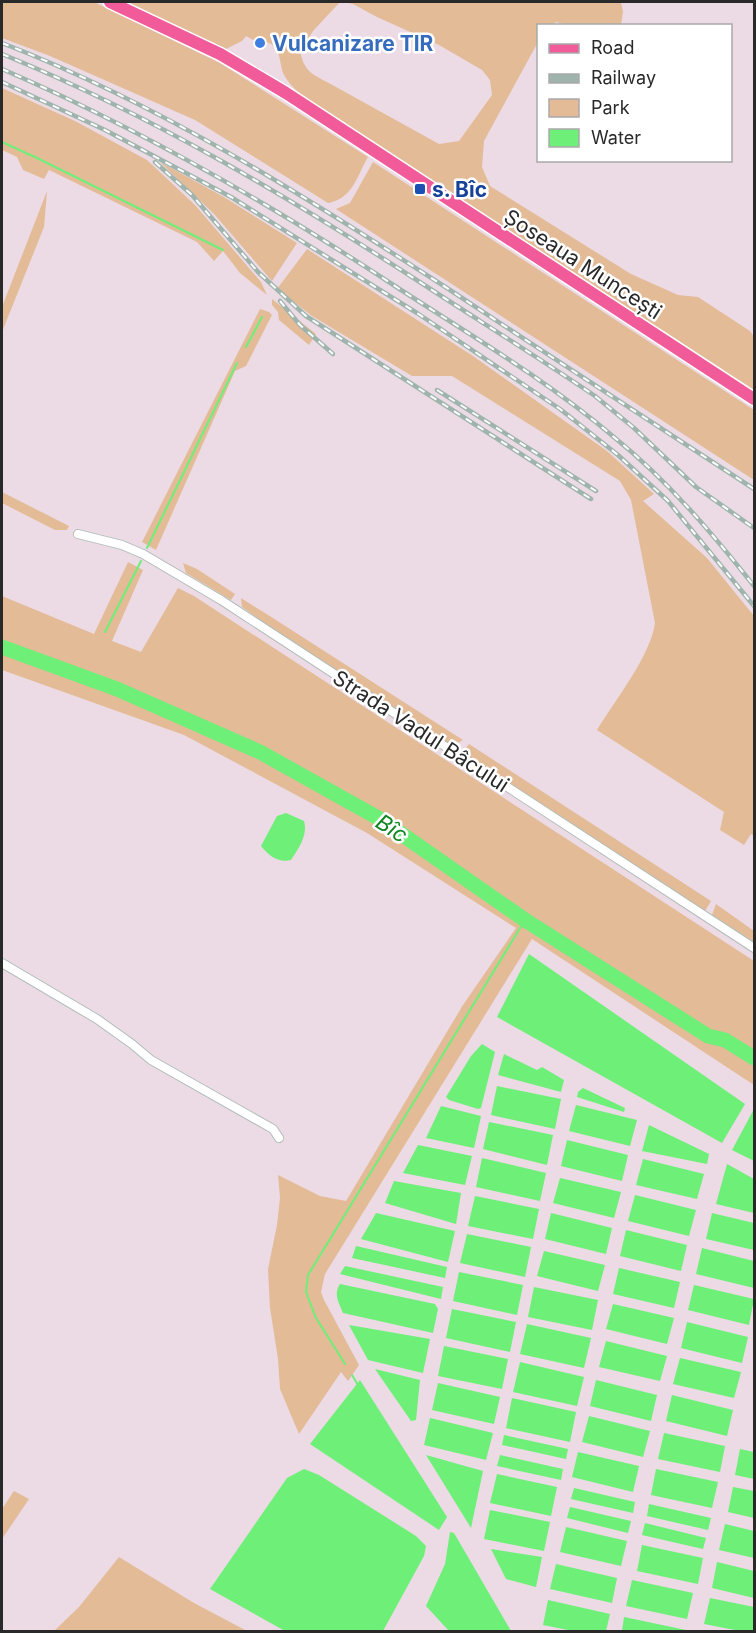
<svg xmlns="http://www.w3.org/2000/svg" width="756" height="1633" font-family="Inter,sans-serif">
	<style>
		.green { fill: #e3bb97 }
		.water { fill: #6def78 }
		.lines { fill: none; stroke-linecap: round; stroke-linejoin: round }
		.stream { stroke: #6def78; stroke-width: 2 }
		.river { stroke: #6def78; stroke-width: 15 }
		.minor-casing { stroke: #afbdb8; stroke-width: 10 }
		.primary-casing { stroke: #fff; stroke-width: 15 }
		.minor { stroke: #fff; stroke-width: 8 }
		.primary { stroke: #f15b9a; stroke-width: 12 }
		.rail-casing { stroke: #9eb4ad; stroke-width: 4.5 }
		.rail { stroke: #fff; stroke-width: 2; stroke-dasharray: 7; stroke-linecap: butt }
		.shop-dot { fill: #3f7fe0; stroke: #fff; stroke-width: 2 }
		.transit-dot { fill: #1a4fb4; stroke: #fff; stroke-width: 2 }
		.labels { text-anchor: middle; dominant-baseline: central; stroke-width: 5; stroke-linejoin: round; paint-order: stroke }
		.shop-label { font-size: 21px; font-weight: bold; fill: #366cbe; stroke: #fff; text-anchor: start }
		.transit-label { font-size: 21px; font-weight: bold; fill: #164399; stroke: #fff; text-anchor: start }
		.street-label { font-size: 21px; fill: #292929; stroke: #fff }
		.water-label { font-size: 22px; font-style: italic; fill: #0e8520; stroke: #fff }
	</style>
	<rect width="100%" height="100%" fill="#ecdbe5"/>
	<!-- green -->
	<g class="green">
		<path d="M2 2H94L220 63 368 157C356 178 353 198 328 203L195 120 50 56 2 38Z"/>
		<path d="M122 2H340L313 31 300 52C305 71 310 73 327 82L439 144 459 141 492 95 490 80 482 70 439 45 377 17 353 4 343 2H621L623 12 621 25 570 26 556 22 552 25 538 26V42L484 141 482 167 490 186 631 274 678 295 698 297 750 331 754 337V393L304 98C297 91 289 84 284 75 279 64 282 52 271 44 267 42 262 40 258 38L255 41 246 36 242 41 226 49Z"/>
		<path d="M2 88 75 121 147 160 195 205 261 282 267 295 240 273 223 251 214 261 197 242 49 170 44 179 23 170 17 157 2 150Z"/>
		<path d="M160 162 224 197 297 243 272 281 214 214Z"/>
		<path d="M373 162 754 410V480L336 209 350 203Z"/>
		<path d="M47 191 44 227 2 332V307Z"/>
		<path d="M307 249 473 356 607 451 654 494 643 501 707 558 754 616V836L751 834 744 845 720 830 724 812 597 730C615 700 650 657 655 623L631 500 620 481 452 376H412L312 316 277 289Z"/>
		<path d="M272 299 316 334 309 345 279 320 278 312 272 305Z"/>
		<path d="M260 309 269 312 272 315 246 366 235 371 156 550 142 542Z"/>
		<path d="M2 492 69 526 67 530H55L2 503Z"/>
		<path d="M128 562 143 570 112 641 141 652 178 588 194 596 754 961V1085L532 939 325 1274 321 1292 324 1300 359 1365 348 1381 341 1372 299 1434 280 1389 278 1359 270 1308 268 1269 277 1225 280 1198 278 1175 320 1196 346 1201 463 1005 516 928 367 833 184 735 2 670V596L94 634Z"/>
		<path d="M183 563 197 569 235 594 231 600 186 573Z"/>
		<path d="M241 598 265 613 463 740 458 743H448L264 623 242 607Z"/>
		<path d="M469 744 711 901 705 911 469 757 466 748Z"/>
		<path d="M716 904 754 931V942L712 915Z"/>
		<path d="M14 1491 29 1499 2 1539V1509Z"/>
		<path d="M119 1557 194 1603 247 1631H54L79 1607Z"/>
	</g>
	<!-- water -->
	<g class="water">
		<path d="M286 813 304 821C308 835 299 848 291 860 278 863 269 856 261 846L277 816Z"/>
		<path d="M529 954 745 1104 722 1143 497 1017Z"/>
		<path d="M482 1044 495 1052 481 1108 478 1109 449 1100 446 1097 471 1056Z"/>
		<path d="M504 1054 537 1070 542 1067 564 1080 561 1092 498 1075Z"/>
		<path d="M497 1086 561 1099 555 1129 491 1115Z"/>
		<path d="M583 1088 625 1108 624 1112 577 1097 578 1092Z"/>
		<path d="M576 1105 637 1120 630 1146 569 1131Z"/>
		<path d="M441 1106 481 1116 474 1148 426 1138Z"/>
		<path d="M754 1109V1161L732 1150Z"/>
		<path d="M489 1122 553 1135 547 1165 483 1149Z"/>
		<path d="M649 1125 709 1154 707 1164 642 1151Z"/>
		<path d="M567 1140 628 1155 622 1181 561 1166Z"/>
		<path d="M418 1145 472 1156 465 1185 403 1173Z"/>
		<path d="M482 1158 546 1173 540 1201 476 1187Z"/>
		<path d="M643 1159 704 1174 697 1199 636 1185Z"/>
		<path d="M727 1164 754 1179V1213L716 1204Z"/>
		<path d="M560 1178 621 1192 614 1218 553 1203Z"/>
		<path d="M394 1181 461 1193 456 1224 385 1203Z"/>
		<path d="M635 1195 696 1210 689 1236 628 1221Z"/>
		<path d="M475 1196 539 1209 533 1239 468 1226Z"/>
		<path d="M376 1213 455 1231 448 1262 361 1239Z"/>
		<path d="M551 1213 612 1228 606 1254 545 1239Z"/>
		<path d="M712 1213 754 1223V1250L706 1239Z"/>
		<path d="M626 1230 687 1245 681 1271 620 1256Z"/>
		<path d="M467 1234 531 1247 525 1277 460 1263Z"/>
		<path d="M356 1246 447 1267 445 1278 352 1258Z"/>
		<path d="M702 1248 754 1261V1288L696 1274Z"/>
		<path d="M544 1251 605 1265 598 1291 537 1276Z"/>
		<path d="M345 1266 443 1287 441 1299 340 1274Z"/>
		<path d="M619 1268 680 1282 674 1308 613 1294Z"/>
		<path d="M459 1272 523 1285 517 1315 453 1301Z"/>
		<path d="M340 1284 435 1304 438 1309 433 1333 343 1313C339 1303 333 1294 340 1284Z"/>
		<path d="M694 1285 754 1299 749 1325 688 1310Z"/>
		<path d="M534 1287 598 1300 592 1330 528 1317Z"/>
		<path d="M613 1304 674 1318 667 1344 606 1329Z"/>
		<path d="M452 1309 516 1322 510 1352 446 1338Z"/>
		<path d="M687 1322 748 1337 742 1363 681 1348Z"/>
		<path d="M527 1324 591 1338 584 1368 520 1354Z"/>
		<path d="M349 1325 430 1339 423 1373 368 1360Z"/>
		<path d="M606 1341 667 1356 660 1381 599 1367Z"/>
		<path d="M444 1346 508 1359 502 1389 438 1376Z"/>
		<path d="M680 1358 741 1372 734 1398 673 1384Z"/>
		<path d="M520 1362 584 1377 577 1406 513 1392Z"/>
		<path d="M375 1369 420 1380 416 1420 411 1421Z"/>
		<path d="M360 1380 447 1517 439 1530 310 1444Z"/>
		<path d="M596 1380 657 1395 651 1421 590 1406Z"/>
		<path d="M438 1383 500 1397 494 1424 432 1410Z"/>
		<path d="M672 1395 733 1410 727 1436 666 1421Z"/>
		<path d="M512 1398 576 1412 570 1442 506 1428Z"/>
		<path d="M589 1416 650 1431 643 1457 582 1442Z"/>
		<path d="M430 1418 493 1433 486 1460 424 1445Z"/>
		<path d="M664 1433 725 1446 720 1472 658 1459Z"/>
		<path d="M504 1435 568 1449 566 1459 502 1445Z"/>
		<path d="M740 1449 754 1452V1479L735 1475Z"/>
		<path d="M578 1452 639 1466 633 1492 572 1477Z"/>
		<path d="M426 1455 483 1471 471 1528Z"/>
		<path d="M500 1455 563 1469 561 1480 497 1466Z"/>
		<path d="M304 1469 319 1475 416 1536 426 1546 424 1556 383 1631H285L210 1589 287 1478Z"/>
		<path d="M656 1469 718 1482 712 1508 651 1495Z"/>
		<path d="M497 1474 557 1487 551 1516 490 1503Z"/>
		<path d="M733 1487 754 1491V1518L728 1512Z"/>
		<path d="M574 1488 635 1502 633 1513 571 1499Z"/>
		<path d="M649 1504 711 1518 708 1530 647 1516Z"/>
		<path d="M570 1507 631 1521 628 1533 567 1518Z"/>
		<path d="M490 1510 550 1522 544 1551 484 1539Z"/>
		<path d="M645 1523 706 1538 703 1549 642 1535Z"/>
		<path d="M725 1524 754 1531V1558L719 1550Z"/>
		<path d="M566 1527 627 1541 621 1566 560 1552Z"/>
		<path d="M450 1532 454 1533 511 1631H449L426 1606 445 1564Z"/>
		<path d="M642 1545 703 1558 698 1584 637 1571Z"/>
		<path d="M491 1549 542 1557 536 1587 506 1579Z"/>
		<path d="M717 1562 754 1571V1598L712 1588Z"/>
		<path d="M556 1564 617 1578 612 1603 550 1589Z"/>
		<path d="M632 1580 693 1593 687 1619 626 1606Z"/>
		<path d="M710 1598 754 1607V1631H740L704 1624Z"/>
		<path d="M548 1600 610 1614 606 1631H573L543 1625Z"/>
		<path d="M624 1617 686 1630V1631H622Z"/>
	</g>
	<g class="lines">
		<!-- stream -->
		<g class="stream">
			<path d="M2 142 37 158 223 250"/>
			<path d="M246 347 262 317"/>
			<path d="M147 548 237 363"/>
			<path d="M105 632 141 561"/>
			<path d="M345 1364 316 1318 306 1292 308 1275 525 920"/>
			<path d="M352 1375 358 1385"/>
		</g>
		<!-- river -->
		<path class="river" d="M2 647 117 689 260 752 380 819 525 920 708 1036 725 1040 754 1058"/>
		<defs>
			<g id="minor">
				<path d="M78 534 122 545 143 554 221 600 754 948"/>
				<path d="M2 963 97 1019 132 1044 151 1060 273 1129 279 1138"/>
			</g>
			<path id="primary" d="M110 2 220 54 286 93 754 399"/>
		</defs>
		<!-- minor casing -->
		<use href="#minor" class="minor-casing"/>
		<!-- primary casing -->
		<use href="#primary" class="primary-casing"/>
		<!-- minor -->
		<use href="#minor" class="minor"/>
		<!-- primary -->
		<use href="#primary" class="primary"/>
		<defs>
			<g id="rail">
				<path d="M2 43C162 105 306 197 450 290 551 357 653 423 754 489"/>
				<path d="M2 54C154 116 294 200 432 290 486 325 542 360 595 396L634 428 696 487 754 528"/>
				<path d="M2 69C141 129 272 205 398 288 472 336 548 381 615 438 668 481 712 533 754 586"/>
				<path d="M2 82 105 130 231 197 417 313 560 409 618 455 668 501 754 606"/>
				<path d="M155 162 192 195 258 272 306 316 591 499"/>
				<path d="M280 301 300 325 333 354"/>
				<path d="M437 390 596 491"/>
			</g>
		</defs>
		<!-- rail casing -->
		<use href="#rail" class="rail-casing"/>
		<!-- rail -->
		<use href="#rail" class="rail"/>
	</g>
	<!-- markers -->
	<circle class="shop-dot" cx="260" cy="43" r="6"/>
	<rect class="transit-dot" x="414" y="183" width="12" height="12" rx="3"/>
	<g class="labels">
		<!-- shop labels -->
		<g class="shop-label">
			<text x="272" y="43">Vulcanizare TIR</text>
		</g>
		<!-- transit labels -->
		<g class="transit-label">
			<text x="432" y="189">s. Bîc</text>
		</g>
		<!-- street labels -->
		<g class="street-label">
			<text transform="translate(583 264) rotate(33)">Șoseaua Muncești</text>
			<text transform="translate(421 731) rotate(33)">Strada Vadul Bâcului</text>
		</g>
		<!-- water labels -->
		<g class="water-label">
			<text transform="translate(392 828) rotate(33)">Bîc</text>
		</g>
	</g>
	<!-- border -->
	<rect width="756" height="1633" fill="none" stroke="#292929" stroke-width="6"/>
	<!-- legend -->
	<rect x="537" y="24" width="195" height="138" fill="#ffffff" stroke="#a9a9a9" stroke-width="1.5"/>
	<rect x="549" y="44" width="30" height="9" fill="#f15b9a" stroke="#a9a9a9" stroke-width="1.5"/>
	<text x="591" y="54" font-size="18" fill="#292929">Road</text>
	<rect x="549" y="74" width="30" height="9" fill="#9eb4ad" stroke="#a9a9a9" stroke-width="1.5"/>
	<text x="591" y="84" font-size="18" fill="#292929">Railway</text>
	<rect x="549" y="99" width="30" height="18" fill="#e3bb97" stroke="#a9a9a9" stroke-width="1.5"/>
	<text x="591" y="114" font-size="18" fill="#292929">Park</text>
	<rect x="549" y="129" width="30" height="18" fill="#6def78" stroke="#a9a9a9" stroke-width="1.5"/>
	<text x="591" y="144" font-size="18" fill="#292929">Water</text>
</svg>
